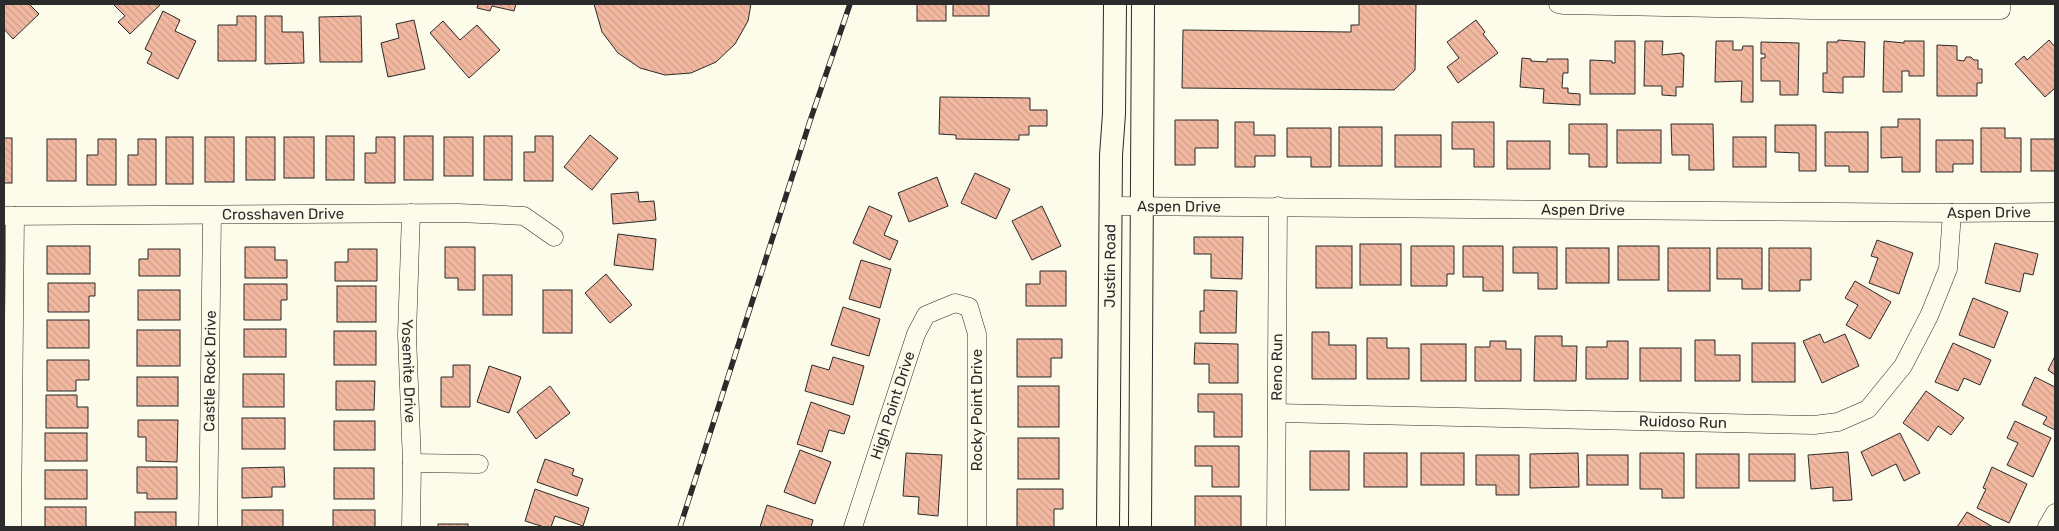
<svg xmlns="http://www.w3.org/2000/svg" width="2059" height="531" font-family="Rubik,sans-serif">
	<style>
		.building { fill: url(#building-back-hatch); stroke: #2b2b2b }
		.lines { fill: none; stroke-linecap: round; stroke-linejoin: round }
		.minor-casing { stroke: #2b2b2b; stroke-width: 19 }
		.major-casing { stroke: #2b2b2b; stroke-width: 24 }
		.minor { stroke: #fdfbea; stroke-width: 18 }
		.major { stroke: #fdfbea; stroke-width: 22 }
		.rail-casing { stroke: #2b2b2b; stroke-width: 5.5 }
		.rail { stroke: #fdfbea; stroke-width: 4; stroke-dasharray: 11; stroke-linecap: butt }
		.labels { text-anchor: middle; dominant-baseline: central; stroke-width: 4; stroke-linejoin: round; paint-order: stroke }
		.street-label { font-size: 15px; fill: #2b2b2b; stroke: #fdfbea }
	</style>
	<defs>
		<pattern id="building-back-hatch" width="6" height="6" patternUnits="userSpaceOnUse" patternTransform="scale(1.25)"><rect width="6" height="6" fill="#f2b8a0"/><path d="M-1 5l2 2M0 0l6 6M5-1l2 2" fill="none" stroke="#d09e8a"/></pattern>
	</defs>
	<rect width="100%" height="100%" fill="#fdfbea"/>
	<!-- building -->
	<g class="building">
		<path d="M4 4H29L39 14 13 39 4 29Z"/>
		<path d="M113 4H161L130 34 118 22 125 16Z"/>
		<path d="M478 4H516L514 11 492 6 490 11 477 8Z"/>
		<path d="M594 4H751L748 21 735 44 716 62 691 73 665 75 640 68 618 53 602 32Z"/>
		<rect x="917" y="4" width="29" height="17"/>
		<rect x="953" y="4" width="36" height="12"/>
		<path d="M1359 4H1416L1415 70 1394 90 1182 88 1183 30 1351 32V25H1359Z"/>
		<path d="M163 11 180 20 175 31 196 41 178 79 147 63 152 53 145 49Z"/>
		<path d="M237 16H256V61H218V25H237Z"/>
		<path d="M265 16H282V32H303L304 63 265 64Z"/>
		<path d="M361 16 362 62H320L319 17Z"/>
		<path d="M414 20 425 69 388 77 381 43 399 38 396 24Z"/>
		<path d="M1476 20 1485 32 1483 34 1498 53 1458 83 1447 67 1459 58 1447 42Z"/>
		<path d="M443 21 460 40 477 25 500 50 469 78 430 33Z"/>
		<path d="M1838 40 1865 42 1864 77H1843V93L1823 92V73H1827V42H1838Z"/>
		<path d="M2049 40 2055 47V88L2045 97 2015 64 2024 56 2027 60Z"/>
		<path d="M1615 41H1635V94H1590V60L1612 61V63H1615Z"/>
		<path d="M1645 41H1663L1662 55 1682 53V55H1684L1683 87H1676V96L1662 95V86H1644Z"/>
		<path d="M1716 41H1733V50H1742L1743 46H1753V102H1741L1742 81 1715 82Z"/>
		<path d="M1884 41 1904 43V41H1924V76H1909V71H1902V92H1883Z"/>
		<path d="M1761 42 1799 43 1798 95H1780V81H1761V58H1765V54H1761Z"/>
		<path d="M1937 45 1957 46V60L1964 61 1966 57H1971L1974 60H1978V69H1982V83H1977V96H1937Z"/>
		<path d="M1522 58 1531 59V61L1547 62V59H1568V73H1563L1562 88H1568V93L1580 94V105L1543 103 1544 89 1520 87Z"/>
		<path d="M940 97 1030 98V110H1047V126H1029V135H1019V140L956 139V135L939 134Z"/>
		<path d="M1898 119H1920V172H1902V157L1881 158V127H1898Z"/>
		<path d="M1175 120H1218V148H1195V165H1175Z"/>
		<path d="M1235 122H1254V135H1275V156H1255V167H1235Z"/>
		<path d="M1452 122H1494V167H1474V149H1452Z"/>
		<path d="M1569 124H1607V167H1589V154H1569Z"/>
		<path d="M1671 124H1713L1714 170H1689V155H1672Z"/>
		<path d="M1775 125H1816V171H1799V153L1775 152Z"/>
		<rect x="1339" y="127" width="43" height="39"/>
		<path d="M1287 128H1331V167H1311V157H1287Z"/>
		<path d="M1981 128H2005V138H2021V172H1981Z"/>
		<rect x="1617" y="130" width="44" height="33"/>
		<path d="M1825 132H1868V172H1849V166H1825Z"/>
		<path d="M590 135 618 158 592 190 564 167Z"/>
		<rect x="1395" y="135" width="46" height="32"/>
		<rect x="326" y="136" width="28" height="44"/>
		<rect x="404" y="136" width="29" height="44"/>
		<rect x="484" y="136" width="28" height="44"/>
		<path d="M535 136H553V181H524V152H535Z"/>
		<rect x="166" y="137" width="27" height="47"/>
		<rect x="205" y="137" width="29" height="45"/>
		<rect x="246" y="137" width="29" height="43"/>
		<rect x="284" y="137" width="30" height="41"/>
		<path d="M376 137H395V183H365V153H376Z"/>
		<rect x="444" y="137" width="29" height="39"/>
		<rect x="1733" y="137" width="33" height="30"/>
		<rect x="4" y="138" width="8" height="45"/>
		<rect x="47" y="139" width="29" height="42"/>
		<path d="M98 139H116V185H87V155H98Z"/>
		<path d="M138 139H156V185H128V155H138Z"/>
		<rect x="2031" y="139" width="24" height="32"/>
		<path d="M1936 140H1973V164H1953V172H1936Z"/>
		<rect x="1507" y="141" width="43" height="28"/>
		<path d="M975 173 1010 189 996 219 961 203Z"/>
		<path d="M937 177 948 206 909 222 898 193Z"/>
		<path d="M638 192 639 202 654 201 656 220 613 224 611 194Z"/>
		<path d="M869 206 892 216 884 235 898 241 890 260 853 243Z"/>
		<path d="M1042 206 1061 246 1032 260 1012 221Z"/>
		<path d="M618 234 656 239 653 270 614 265Z"/>
		<path d="M1194 237H1243L1242 279 1211 278V254H1194Z"/>
		<path d="M1877 240 1913 253 1899 294 1869 283 1878 258 1871 256Z"/>
		<path d="M1995 243 2038 254 2033 275 2024 273 2020 292 1985 283Z"/>
		<rect x="1360" y="244" width="41" height="41"/>
		<rect x="47" y="246" width="43" height="28"/>
		<rect x="1316" y="246" width="36" height="42"/>
		<path d="M1411 246H1454V274H1447V286H1411Z"/>
		<path d="M1463 246H1503V291H1483V277H1463Z"/>
		<rect x="1618" y="246" width="41" height="34"/>
		<path d="M245 247H275V260H287V278H245Z"/>
		<path d="M445 247H475V290H458V278H445Z"/>
		<path d="M1513 247H1557V289H1538V273H1513Z"/>
		<rect x="1566" y="248" width="43" height="35"/>
		<rect x="1668" y="248" width="42" height="43"/>
		<path d="M1717 248H1762V289H1742V279H1717Z"/>
		<path d="M1769 248H1811V280H1800V291H1769Z"/>
		<path d="M148 249H180V276H139V259H148Z"/>
		<path d="M348 249H377V281H335V262H348Z"/>
		<path d="M861 260 891 269 880 308 849 299Z"/>
		<path d="M1040 271H1066V306H1026V284H1040Z"/>
		<path d="M606 274 632 305 610 323 585 293Z"/>
		<rect x="483" y="275" width="29" height="40"/>
		<path d="M1855 281 1891 302 1870 339 1846 325 1858 305 1845 298Z"/>
		<path d="M48 283H95V296H89V312H48Z"/>
		<path d="M244 284H287V300H281V320H244Z"/>
		<rect x="337" y="286" width="39" height="36"/>
		<rect x="138" y="290" width="42" height="30"/>
		<rect x="543" y="290" width="29" height="43"/>
		<path d="M1204 290 1237 291 1236 333H1200V311H1204Z"/>
		<path d="M1973 298 2008 312 1994 348 1959 335Z"/>
		<path d="M843 307 880 319 869 356 831 345Z"/>
		<rect x="47" y="320" width="42" height="28"/>
		<rect x="244" y="329" width="42" height="28"/>
		<rect x="137" y="330" width="43" height="36"/>
		<rect x="334" y="331" width="42" height="34"/>
		<path d="M1312 332H1329V345H1356V379H1312Z"/>
		<path d="M1820 334 1824 343 1845 334 1859 366 1822 383 1803 341Z"/>
		<path d="M1535 336H1562V346H1577L1576 381H1534Z"/>
		<path d="M1367 338H1387V348H1409V379H1367Z"/>
		<path d="M1017 339H1062V358H1051V377H1017Z"/>
		<path d="M1695 340H1715V355H1740V381H1695Z"/>
		<path d="M1490 341H1506V349H1521V381H1475V347H1490Z"/>
		<path d="M1607 341H1628V379H1586V347H1607Z"/>
		<path d="M1195 343 1238 344V383H1209V364H1194Z"/>
		<rect x="1752" y="343" width="43" height="39"/>
		<path d="M1953 343 1991 360 1980 385 1964 378 1958 391 1935 382Z"/>
		<rect x="1421" y="344" width="45" height="37"/>
		<rect x="1640" y="348" width="41" height="33"/>
		<path d="M2055 356V375L2048 370Z"/>
		<path d="M833 357 864 366 853 405 805 391 812 365 829 370Z"/>
		<path d="M47 360H89V380H76V391H47Z"/>
		<path d="M453 365H470V407H441V377H453Z"/>
		<path d="M489 366 521 377 509 413 477 402Z"/>
		<rect x="243" y="374" width="41" height="33"/>
		<rect x="137" y="377" width="41" height="29"/>
		<path d="M2035 377 2055 387V430L2043 424 2047 417 2022 405Z"/>
		<path d="M336 381H375L374 410H336Z"/>
		<path d="M550 386 570 413 536 439 517 412Z"/>
		<rect x="1018" y="386" width="41" height="41"/>
		<path d="M1926 391 1964 418 1951 435 1938 426 1928 441 1903 423Z"/>
		<path d="M1198 394H1242V437H1214V412H1198Z"/>
		<path d="M46 395H77V407H88V428H46Z"/>
		<path d="M811 402 850 416 844 434 829 430 822 452 797 444Z"/>
		<rect x="242" y="418" width="43" height="31"/>
		<path d="M138 420H178L177 462 146 461V437H138Z"/>
		<rect x="334" y="421" width="41" height="29"/>
		<path d="M2015 421 2051 438 2033 477 2007 465 2018 443 2007 438Z"/>
		<rect x="45" y="433" width="42" height="28"/>
		<path d="M1900 433 1920 473 1904 481 1896 464 1872 476 1861 452Z"/>
		<rect x="1018" y="438" width="41" height="41"/>
		<path d="M1195 446H1239V487H1212V466H1195Z"/>
		<path d="M800 450 831 462 815 504 784 492Z"/>
		<rect x="1310" y="451" width="39" height="39"/>
		<path d="M1848 452 1852 500 1833 501V487L1811 489 1808 455Z"/>
		<path d="M906 453 942 455 938 516 918 514 919 497 903 496Z"/>
		<rect x="1364" y="453" width="43" height="34"/>
		<rect x="1421" y="453" width="43" height="32"/>
		<path d="M1578 453 1579 487 1530 488V454Z"/>
		<path d="M1640 453H1684V498H1662V489H1640Z"/>
		<rect x="1696" y="454" width="43" height="34"/>
		<rect x="1749" y="454" width="46" height="27"/>
		<path d="M1476 455H1519V495H1496V485H1476Z"/>
		<rect x="1587" y="455" width="41" height="30"/>
		<path d="M545 459 574 469 572 475 583 479 577 496 537 482Z"/>
		<path d="M137 467H177V499H147V493H137Z"/>
		<path d="M284 467 285 487H272V497L242 498V468Z"/>
		<path d="M1992 467 2027 484 2009 523 1977 508 1986 489 1983 488Z"/>
		<rect x="334" y="468" width="40" height="31"/>
		<rect x="45" y="470" width="42" height="29"/>
		<path d="M535 489 589 508 583 526 555 516 551 527H544L525 521Z"/>
		<path d="M1017 489H1063V509H1054V527H1017Z"/>
		<rect x="1195" y="496" width="46" height="31"/>
		<path d="M767 505 813 520 811 527H760Z"/>
		<rect x="45" y="507" width="41" height="20"/>
		<rect x="242" y="510" width="41" height="17"/>
		<rect x="333" y="510" width="42" height="17"/>
		<rect x="135" y="512" width="41" height="15"/>
		<path d="M1967 512 1993 527H1957Z"/>
		<rect x="438" y="524" width="30" height="3"/>
	</g>
	<g class="lines">
		<defs>
			<g id="minor">
				<path d="M1558 4 1563 5 1812 10H2001V4"/>
				<path id="s1" d="M1111 206 1952 213 2055 212"/>
				<path id="s2" d="M411 213 407 335 412 463 411 527"/>
				<path id="s3" d="M4 216 458 213 524 216 554 237"/>
				<path id="s4" d="M1277 413 1814 425 1838 422 1868 409 1903 366 1929 316 1948 269 1952 213"/>
				<path d="M412 463 479 464"/>
				<path d="M12 527 15 216"/>
				<path id="s5" d="M208 527 212 215"/>
				<path id="s6" d="M853 527 916 334 926 315 955 303 969 307 977 334V527"/>
				<path id="s7" d="M1276 527 1278 206"/>
				<path d="M2047 527 2055 513"/>
			</g>
			<g id="major">
				<path id="s8" d="M1108 527 1111 155 1114 114 1115 4"/>
				<path d="M1140 527 1143 4"/>
			</g>
		</defs>
		<!-- minor casing -->
		<use href="#minor" class="minor-casing"/>
		<!-- major casing -->
		<use href="#major" class="major-casing"/>
		<!-- minor -->
		<use href="#minor" class="minor"/>
		<!-- major -->
		<use href="#major" class="major"/>
		<defs>
			<path id="rail" d="M680 527 810 121 850 4"/>
		</defs>
		<!-- rail casing -->
		<use href="#rail" class="rail-casing"/>
		<!-- rail -->
		<use href="#rail" class="rail"/>
	</g>
	<g class="labels">
		<!-- street labels -->
		<g class="street-label">
			<text stroke="none"><textPath href="#s1" startOffset="68">Aspen Drive</textPath></text>
			<text stroke="none"><textPath href="#s1" startOffset="472">Aspen Drive</textPath></text>
			<text stroke="none"><textPath href="#s1" startOffset="878">Aspen Drive</textPath></text>
			<text stroke="none"><textPath href="#s3" startOffset="279">Crosshaven Drive</textPath></text>
			<text stroke="none"><textPath href="#s8" startOffset="261">Justin Road</textPath></text>
			<text stroke="none"><textPath href="#s7" startOffset="160">Reno Run</textPath></text>
			<text stroke="none"><textPath href="#s2" startOffset="158">Yosemite Drive</textPath></text>
			<text stroke="none"><textPath href="#s5" startOffset="156">Castle Rock Drive</textPath></text>
			<text stroke="none"><textPath href="#s6" startOffset="128">High Point Drive</textPath></text>
			<text transform="translate(977 410) rotate(-90)">Rocky Point Drive</text>
			<text stroke="none"><textPath href="#s4" startOffset="406">Ruidoso Run</textPath></text>
		</g>
	</g>
	<!-- border -->
	<rect width="2059" height="531" fill="none" stroke="#2b2b2b" stroke-width="10"/>
</svg>
